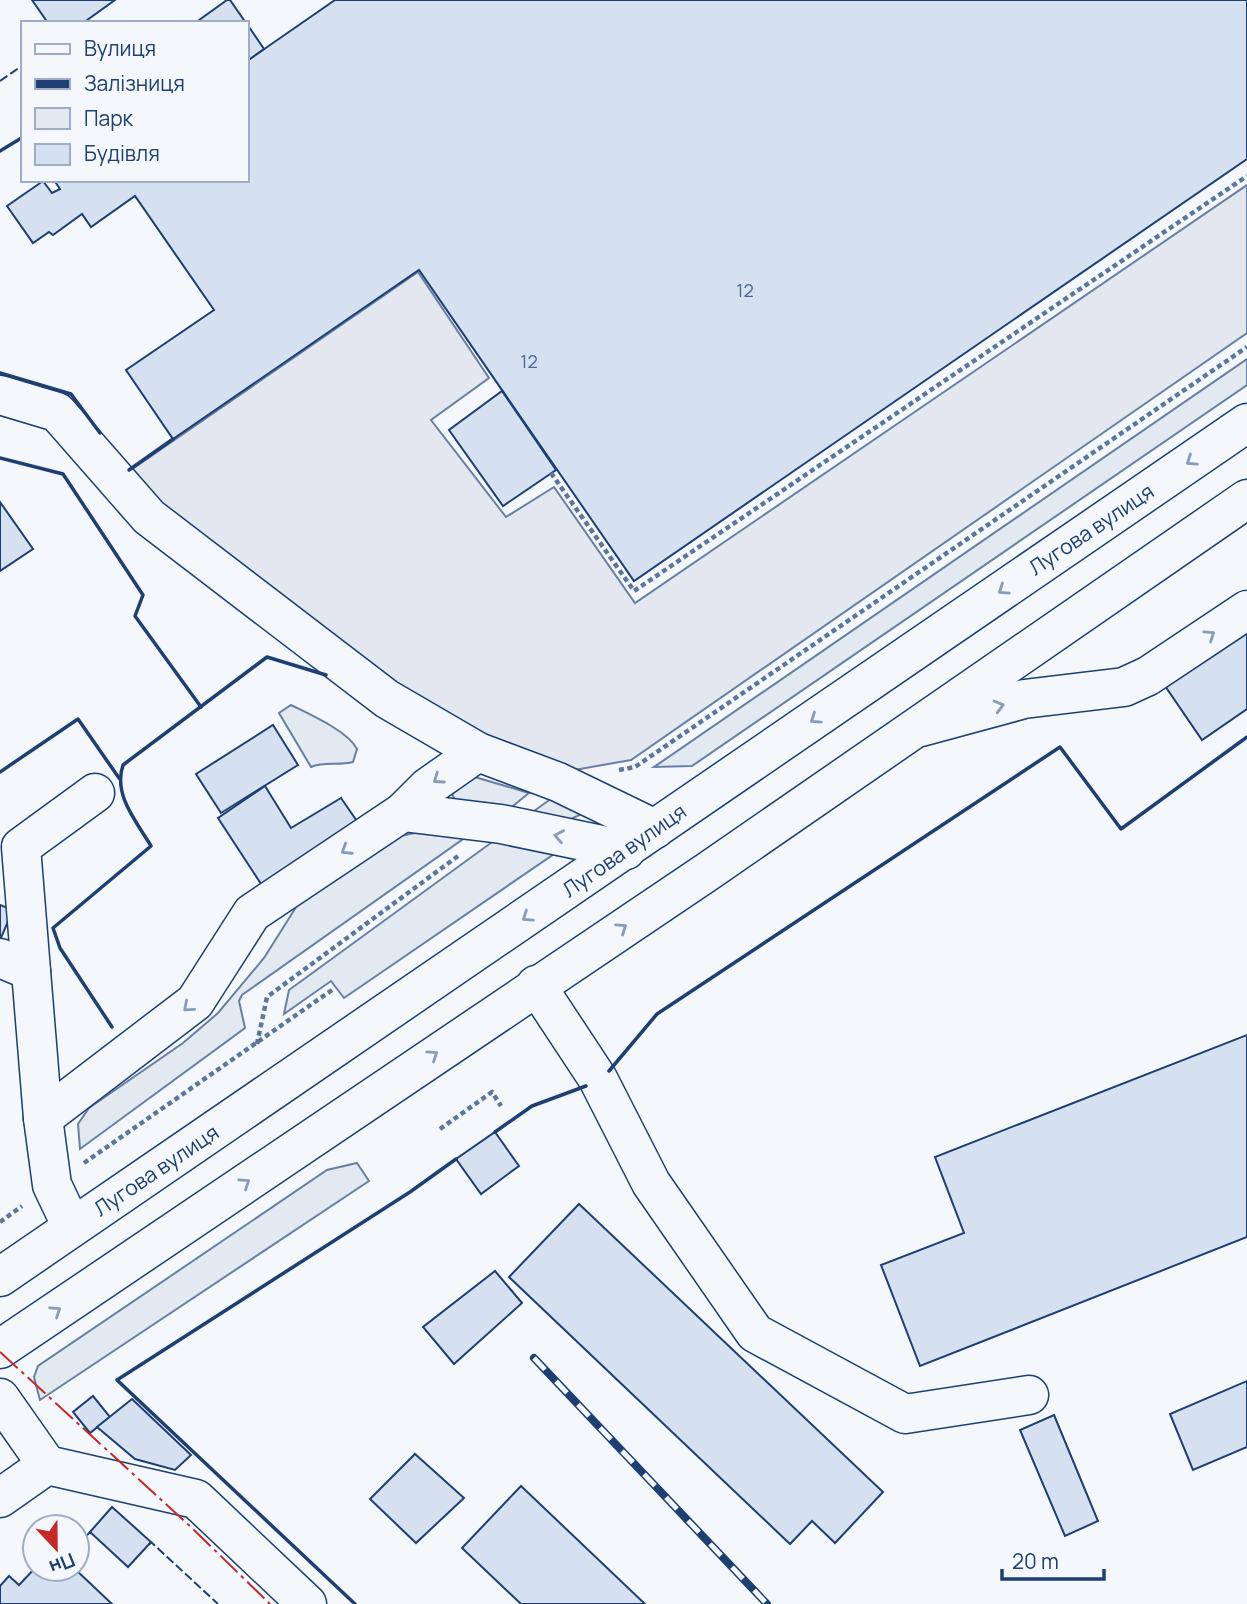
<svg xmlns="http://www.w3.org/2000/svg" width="1247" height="1604" font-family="Manrope,sans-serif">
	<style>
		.green { fill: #e3e9f0; stroke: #687fa3; stroke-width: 2 }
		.parking { fill: #e3e8f0; stroke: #687fa3; stroke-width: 2 }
		.building { fill: #d5e0f0; stroke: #1d3f73; stroke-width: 2 }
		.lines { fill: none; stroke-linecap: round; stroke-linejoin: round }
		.minor-casing { stroke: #1d3f73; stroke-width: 41 }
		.major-casing { stroke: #1d3f73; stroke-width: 41 }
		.path { stroke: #5e769c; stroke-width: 4.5; stroke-dasharray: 5 3.5; stroke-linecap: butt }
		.minor { stroke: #f4f7fb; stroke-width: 38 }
		.major { stroke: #f4f7fb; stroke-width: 38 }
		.rail-casing { stroke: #1d3f73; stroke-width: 8 }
		.rail { stroke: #f4f7fb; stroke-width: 5; stroke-dasharray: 16; stroke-linecap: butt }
		.fence { stroke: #1d3f73; stroke-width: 2; stroke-dasharray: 9 3.5; stroke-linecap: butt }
		.wall { stroke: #1d3f73; stroke-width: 3.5 }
		.power { stroke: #c62828; stroke-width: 2; stroke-dasharray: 24 5 3.5 5; stroke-linecap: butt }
		.oneway { stroke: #889bb7 }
		.labels { text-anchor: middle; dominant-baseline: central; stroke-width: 5; stroke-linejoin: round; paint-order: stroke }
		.number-label { font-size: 18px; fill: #4b6792 }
		.street-label { font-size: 21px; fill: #1d3f73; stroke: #f4f7fb }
	</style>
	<rect width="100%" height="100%" fill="#f4f7fb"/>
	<!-- green -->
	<g class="green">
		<path d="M1247 359V385L692 766 654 767Z"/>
		<path d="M291 705C309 714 348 731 357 749L353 762C339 766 325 761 311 767L279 713Z"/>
		<path d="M468 775 529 793 503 814 456 802 452 794 454 785Z"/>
		<path d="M552 798 590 810 571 819H523Z"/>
		<path d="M430 830 473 832 242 995 239 1001 245 1028 80 1149 78 1124 89 1108 183 1043 218 1013 264 958 305 893 390 838Z"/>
		<path d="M499 837 554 854 344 998 331 981 284 1014 289 990Z"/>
		<path d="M357 1163 369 1181 40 1400 34 1377 38 1366 327 1170Z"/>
	</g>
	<!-- parking -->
	<path class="parking" d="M1247 185V333L631 760 563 772 475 736 291 633 128 472 418 272 489 378 431 420 506 517 554 487 635 603Z"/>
	<!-- building -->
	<g class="building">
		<path d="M32 0H115L83 23H48Z"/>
		<path d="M227 0H230L246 23H195Z"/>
		<path d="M335 0H1247V159L634 581 419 270 173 439 126 370 214 310 135 196 91 227 82 214 53 235 49 232 33 243 7 206 43 181 52 193 60 189 54 180H247V61Z"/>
		<path d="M247 24 264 49 247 61Z"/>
		<path d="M502 391 556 470 503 506 449 430Z"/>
		<path d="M0 502 33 549 0 571Z"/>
		<path d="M1247 622V709L1202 740 1161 680Z"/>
		<path d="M273 725 298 765 221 813 196 774Z"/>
		<path d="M265 786 291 828 341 798 361 827 263 887 218 818Z"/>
		<path d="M0 905 13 910 0 940Z"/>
		<path d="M1247 1035V1237L920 1366 881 1265 964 1233 935 1157Z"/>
		<path d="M495 1132 519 1166 481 1194 456 1159Z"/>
		<path d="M579 1204 883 1492 835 1543 812 1521 790 1544 509 1277Z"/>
		<path d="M495 1271 522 1303 454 1364 423 1327Z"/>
		<path d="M1247 1381V1447L1193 1470 1170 1414Z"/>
		<path d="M93 1396 110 1417 90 1433 73 1412Z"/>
		<path d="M132 1399 191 1455 175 1470 135 1459 97 1427Z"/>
		<path d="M1054 1415 1098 1521 1065 1536 1020 1430Z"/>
		<path d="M415 1454 464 1498 416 1543 370 1499Z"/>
		<path d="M521 1486 645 1604H521L462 1548Z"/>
		<path d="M112 1507 151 1542 128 1567 90 1532Z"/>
		<path d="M35 1568 48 1577 55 1569H75L112 1604H0V1586L9 1576 19 1585Z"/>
	</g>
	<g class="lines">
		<defs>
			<g id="minor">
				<path d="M0 395 57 412 149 517 387 699 478 752 558 782 655 829"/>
				<path d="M921 727 1024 699 1124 687 1148 676 1247 610"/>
				<path d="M403 812 501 824 626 850"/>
				<path d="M0 958 31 971 43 1118 52 1185 72 1227"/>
				<path d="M31 971 21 847 95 793"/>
				<path d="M536 985 598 1079 651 1183 755 1333 905 1414 1029 1395"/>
				<path d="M43 1118 195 1002 252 913 403 812 428 787 478 752"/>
				<path d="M0 1398 47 1465 196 1499 307 1604"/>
				<path d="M0 1498 47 1465"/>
			</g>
			<g id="major">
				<path d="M0 1277 1247 423"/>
				<path d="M0 1349 707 872 1247 499"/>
			</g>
		</defs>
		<!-- minor casing -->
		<use href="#minor" class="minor-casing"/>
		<!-- major casing -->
		<use href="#major" class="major-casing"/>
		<!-- path -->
		<g class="path">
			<path d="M551 473 634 591 1247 176"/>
			<path d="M619 770 635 767 1247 347"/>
			<path d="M257 1044 267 997 458 856"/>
			<path d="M440 1129 492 1092 501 1106"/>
			<path d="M84 1163 332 990"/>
			<path d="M0 1222 22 1206"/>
		</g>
		<!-- minor -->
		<use href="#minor" class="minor"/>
		<!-- major -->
		<use href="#major" class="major"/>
		<defs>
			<path id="rail" d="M534 1358 767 1604"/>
		</defs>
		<!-- rail casing -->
		<use href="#rail" class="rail-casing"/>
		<!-- rail -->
		<use href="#rail" class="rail"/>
		<!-- fence -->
		<g class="fence">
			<path d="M0 81 23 65"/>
			<path d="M149 1545 151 1542 218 1604"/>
			<path d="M77 1546 90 1532 91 1534"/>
		</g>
		<!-- wall -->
		<g class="wall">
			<path d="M0 151 23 137"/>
			<path d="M0 373 71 394 100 433"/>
			<path d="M0 458 63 474 143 595 135 616 201 707"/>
			<path d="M129 470 173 439"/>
			<path d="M0 772 78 719 119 778"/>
			<path d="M112 1027 60 948 53 928 151 846C136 821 113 795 123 765L267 657 326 675"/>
			<path d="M609 1071 657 1014 1060 747 1121 829 1247 737"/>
			<path d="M495 1132 532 1106 586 1086"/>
			<path d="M355 1604 117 1380 410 1192 456 1159"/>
		</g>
		<!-- power -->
		<path class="power" d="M0 1352 192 1528 270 1604"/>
	</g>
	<!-- one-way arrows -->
	<defs><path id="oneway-chevron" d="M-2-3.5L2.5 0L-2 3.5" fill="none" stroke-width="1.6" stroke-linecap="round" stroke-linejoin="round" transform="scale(1.75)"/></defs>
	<g class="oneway">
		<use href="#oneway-chevron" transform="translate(1191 461) rotate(146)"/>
		<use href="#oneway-chevron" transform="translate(1003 590) rotate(146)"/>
		<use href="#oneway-chevron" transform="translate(1210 635) rotate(-34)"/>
		<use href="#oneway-chevron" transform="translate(999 706) rotate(-15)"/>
		<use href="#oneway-chevron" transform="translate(815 719) rotate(146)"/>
		<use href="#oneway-chevron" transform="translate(438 779) rotate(145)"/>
		<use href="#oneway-chevron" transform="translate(559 836) rotate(-169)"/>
		<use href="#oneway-chevron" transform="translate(346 850) rotate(147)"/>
		<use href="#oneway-chevron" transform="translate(527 917) rotate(146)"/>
		<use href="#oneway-chevron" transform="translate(622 928) rotate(-34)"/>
		<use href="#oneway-chevron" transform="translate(188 1007) rotate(139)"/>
		<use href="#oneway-chevron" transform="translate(433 1055) rotate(-34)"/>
		<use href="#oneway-chevron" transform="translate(245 1183) rotate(-34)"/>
		<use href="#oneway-chevron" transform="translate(56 1311) rotate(-34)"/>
	</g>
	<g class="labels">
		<!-- number labels -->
		<g class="number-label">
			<text x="745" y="290">12</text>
			<text x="529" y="361">12</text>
		</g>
		<!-- street labels -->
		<g class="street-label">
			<text transform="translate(1091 529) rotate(-34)">Лугова вулиця</text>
			<text transform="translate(624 850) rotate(-35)">Лугова вулиця</text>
			<text transform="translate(156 1170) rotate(-34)">Лугова вулиця</text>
		</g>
	</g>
	<!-- legend -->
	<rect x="21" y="21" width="228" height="161" fill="#f4f7fb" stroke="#9eadc5" stroke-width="2"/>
	<rect x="35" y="44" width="35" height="10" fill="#f4f7fb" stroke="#9eadc5" stroke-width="2"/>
	<text x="84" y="56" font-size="21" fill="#1d3f73">Вулиця</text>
	<rect x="35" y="79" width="35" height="10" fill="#1d3f73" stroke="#9eadc5" stroke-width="2"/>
	<text x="84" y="91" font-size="21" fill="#1d3f73">Залізниця</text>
	<rect x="35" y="108" width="35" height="21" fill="#e3e9f0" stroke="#9eadc5" stroke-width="2"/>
	<text x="84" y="126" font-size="21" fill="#1d3f73">Парк</text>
	<rect x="35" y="144" width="35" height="21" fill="#d5e0f0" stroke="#9eadc5" stroke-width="2"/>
	<text x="84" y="161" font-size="21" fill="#1d3f73">Будівля</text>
	<!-- north arrow -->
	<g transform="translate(56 1548) rotate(158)"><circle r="33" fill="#f4f7fb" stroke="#9eadc5" stroke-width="2"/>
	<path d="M0-5L12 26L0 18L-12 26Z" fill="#c62828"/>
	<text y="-10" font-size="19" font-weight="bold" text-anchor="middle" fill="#1d3f73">Пн</text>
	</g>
	<!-- scale -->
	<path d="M1002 1569v10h102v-10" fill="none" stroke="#1d3f73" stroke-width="3.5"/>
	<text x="1012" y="1569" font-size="21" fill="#1d3f73" stroke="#f4f7fb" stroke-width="5" paint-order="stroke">20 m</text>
</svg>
